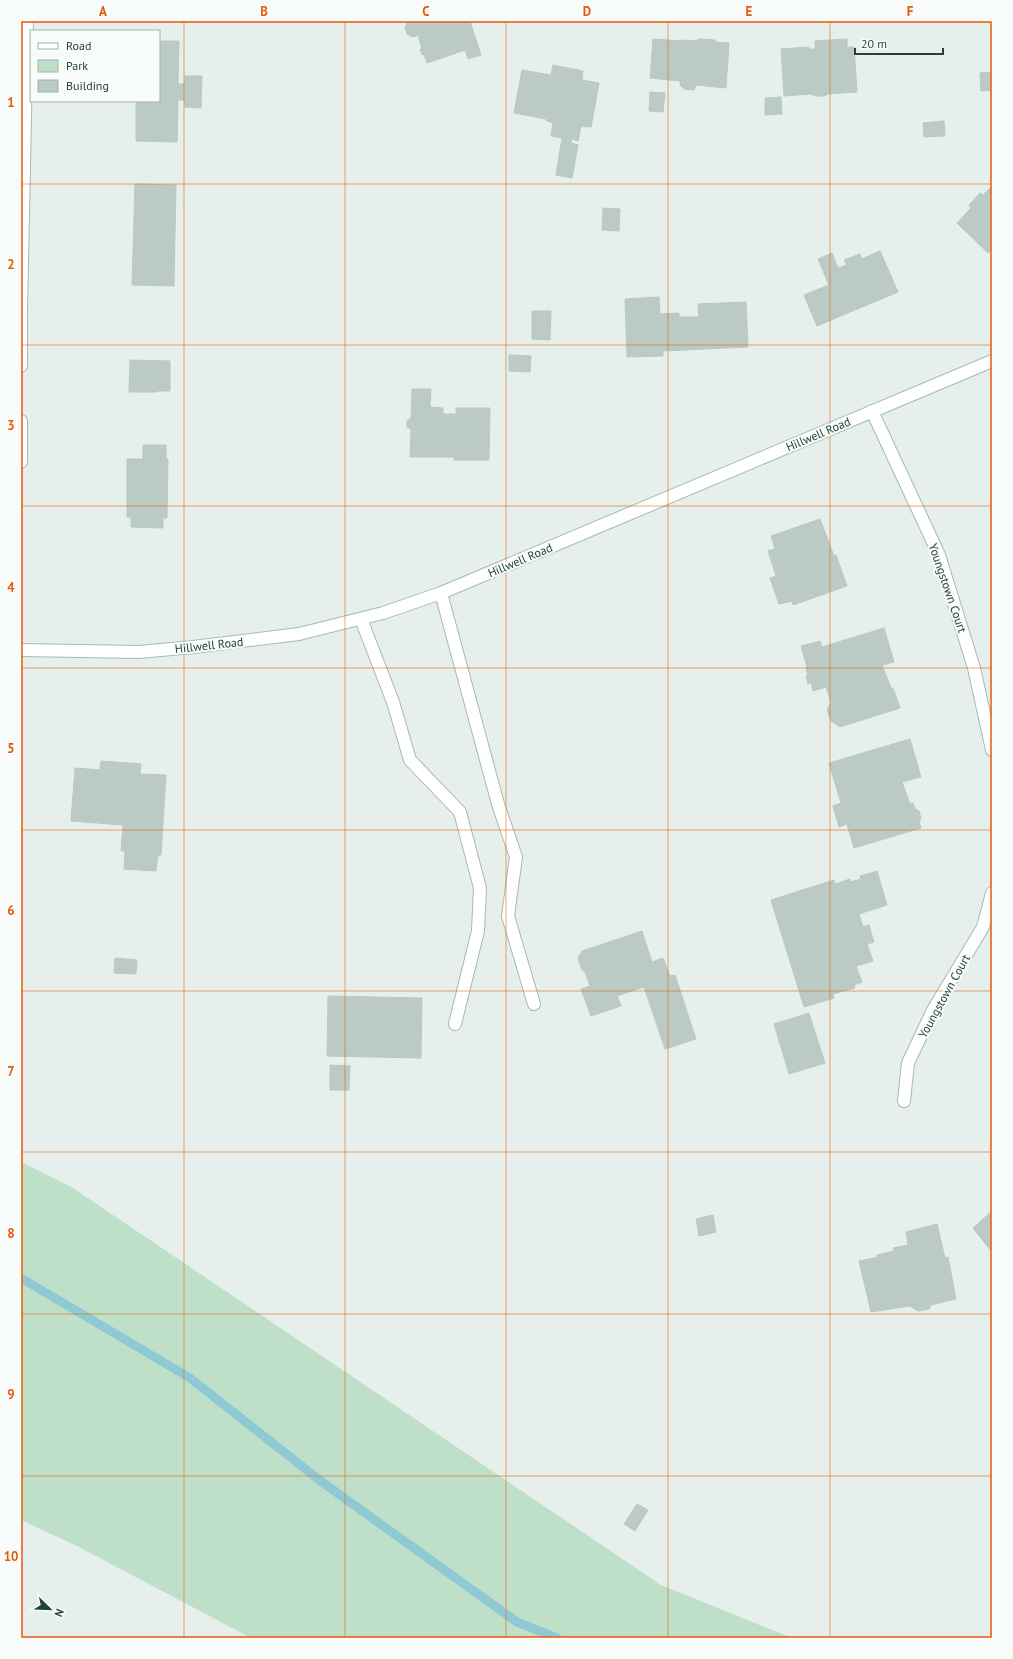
<svg xmlns="http://www.w3.org/2000/svg" width="1013" height="1659" font-family="'PT Sans',sans-serif">
	<style>
		.green { fill: #bfe0c8 }
		.lines { fill: none; stroke-linecap: round; stroke-linejoin: round }
		.stream { stroke: #8ec9d4; stroke-width: 9 }
		.building { fill: #bbcac4; stroke: #b8c9c2 }
		.lane-casing { stroke: #a8b8b2; stroke-width: 14 }
		.street-casing { stroke: #a8b8b2; stroke-width: 14 }
		.secondary-casing { stroke: #a4bbb3; stroke-width: 14 }
		.lane { stroke: #fff; stroke-width: 12 }
		.street { stroke: #fff; stroke-width: 12 }
		.secondary { stroke: #fff; stroke-width: 12 }
		.grid { fill: none; stroke: #e8590c; stroke-width: 1; stroke-opacity: 0.55 }
		.labels { text-anchor: middle; dominant-baseline: central; stroke-width: 4; stroke-linejoin: round; paint-order: stroke }
		.street-label { font-size: 12px; fill: #24423a; stroke: #f7fbf9 }
		.neatline { fill: none; stroke: #e8590c; stroke-width: 1.5 }
		.grid-label { font-size: 13px; text-anchor: middle; font-weight: bold; fill: #e8590c }
	</style>
	<rect width="100%" height="100%" fill="#e6efeb"/>
	<!-- green -->
	<path class="green" d="M21 1162 73 1188 661 1585 792 1638H251L77 1546 21 1520Z"/>
	<g class="lines">
		<!-- stream -->
		<path class="stream" d="M21 1278 190 1378 322 1482 517 1622 557 1638"/>
	</g>
	<!-- building -->
	<g class="building">
		<path d="M408 21H470L481 55 468 59 465 50 427 63 424 54 422 55 420 49H422L418 35 413 37 407 34 405 27Z"/>
		<path d="M653 39 682 41V40L698 41V39L715 40V42L729 43 726 88 696 85 694 90 684 89 680 85V81L650 78Z"/>
		<path d="M847 39V47H854L857 92 827 94 825 96H815L811 94 784 96 781 49 809 47V49H815V41Z"/>
		<path d="M159 41H179L178 84H185V76H202L201 108 185 107V100H178L177 142 136 141V101H159Z"/>
		<path d="M553 65 583 71 582 80 599 83 591 127 581 126 578 141 572 139 571 143 578 145 572 178 556 175 562 138 551 136 553 123 547 121 546 119 514 113 522 70 551 75Z"/>
		<path d="M992 66V90L981 91 980 73 992 72Z"/>
		<path d="M650 92 665 93 663 112 649 111Z"/>
		<path d="M781 97 782 114 765 115V98Z"/>
		<path d="M944 121 945 136 924 137 923 123Z"/>
		<path d="M135 184 176 185 174 286 132 285Z"/>
		<path d="M992 186V250L988 253 957 223 971 208 969 205 980 193 983 195Z"/>
		<path d="M603 208 620 209 619 231 602 230Z"/>
		<path d="M880 251 898 292 817 326 804 295 829 285 818 259 832 253 838 268 847 265 844 260 860 254 862 259Z"/>
		<path d="M659 297 660 314 679 313V317H699L698 304 746 302 748 347 663 351V356L627 357 625 299Z"/>
		<path d="M532 311H551L550 340 532 339Z"/>
		<path d="M509 355 531 356 530 372 509 371Z"/>
		<path d="M130 360 170 361V391H157V392H129Z"/>
		<path d="M412 389H431L430 407 443 408V414H456V408H490L489 460H454V457H410L411 429 407 427V421L411 418Z"/>
		<path d="M143 445H166V459H168L167 518H163V528L131 527V517H127V459H143Z"/>
		<path d="M820 519 834 556 836 555 847 586 793 605 792 601 779 604 770 578 776 576 768 551 775 549 771 536Z"/>
		<path d="M884 628 894 662 882 665 891 688H893L900 708 840 727 831 721 827 710 831 702 826 687 813 691 811 683 808 684 806 676 808 675 806 668 807 667 801 646 820 641 822 647Z"/>
		<path d="M910 739 921 777 902 782 910 804 913 803 915 809 919 811 921 819 919 822 921 828 854 848 847 824 839 827 833 806 841 803 829 763Z"/>
		<path d="M101 761 141 764 140 774 166 775 161 855H158L156 871 124 869 125 851H121L123 825 71 821 75 768 100 770Z"/>
		<path d="M877 871 887 905 859 914 863 927 869 925 874 942 867 944 873 961 856 966 862 982 854 985 855 988 833 994 834 998 804 1007 771 900 834 880 835 884 850 879 851 882 861 879 860 876Z"/>
		<path d="M642 931 652 962 663 958 670 976 675 975 696 1039 665 1049 644 987 617 996 621 1006 591 1016 581 989 590 986 585 972 582 970 578 958 582 951Z"/>
		<path d="M115 958 137 960 136 974 114 973Z"/>
		<path d="M328 996 422 998 421 1058 327 1056Z"/>
		<path d="M809 1013 825 1063 789 1074 774 1024Z"/>
		<path d="M330 1065 350 1066 349 1090H330Z"/>
		<path d="M992 1211V1252L973 1228Z"/>
		<path d="M713 1215 716 1232 699 1236 696 1219Z"/>
		<path d="M937 1224 945 1258 948 1257 956 1299 931 1305 929 1309 918 1311 910 1306 871 1312 859 1261 878 1257 877 1255 894 1251 893 1248 908 1245 906 1232Z"/>
		<path d="M637 1504 648 1510 635 1531 624 1524Z"/>
	</g>
	<g class="lines">
		<defs>
			<g id="lane">
				<path d="M441 593 498 804 516 857 508 916 534 1004"/>
				<path d="M361 619 393 702 410 760 460 812 480 888 478 931 455 1024"/>
			</g>
			<g id="street">
				<path d="M21 311 27 21"/>
				<path d="M21 314V366"/>
				<path d="M872 411 939 555 974 668 992 750"/>
				<path d="M21 421V462"/>
				<path d="M904 1101 908 1063 933 1010 983 927 992 893"/>
			</g>
			<path id="secondary" d="M21 650 139 652 193 647 299 634 383 613 441 593 992 361"/>
		</defs>
		<!-- lane casing -->
		<use href="#lane" class="lane-casing"/>
		<!-- street casing -->
		<use href="#street" class="street-casing"/>
		<!-- secondary casing -->
		<use href="#secondary" class="secondary-casing"/>
		<!-- lane -->
		<use href="#lane" class="lane"/>
		<!-- street -->
		<use href="#street" class="street"/>
		<!-- secondary -->
		<use href="#secondary" class="secondary"/>
	</g>
	<!-- grid -->
	<path class="grid" d="M184 21V1638M345 21V1638M506 21V1638M668 21V1638M830 21V1638M21 184H992M21 345H992M21 506H992M21 668H992M21 830H992M21 991H992M21 1152H992M21 1314H992M21 1476H992"/>
	<g class="labels">
		<!-- street labels -->
		<g class="street-label">
			<text transform="translate(818 434) rotate(-23)">Hillwell Road</text>
			<text transform="translate(520 560) rotate(-23)">Hillwell Road</text>
			<text transform="translate(948 588) rotate(71)">Youngstown Court</text>
			<text transform="translate(209 645) rotate(-6)">Hillwell Road</text>
			<text transform="translate(944 996) rotate(-61)">Youngstown Court</text>
		</g>
	</g>
	<!-- border -->
	<rect width="1013" height="1659" fill="none" stroke="#f7fbf9" stroke-width="44"/>
	<!-- legend -->
	<rect x="30" y="30" width="130" height="72" fill="#f7fbf9" stroke="#a3b1ad"/>
	<rect x="38" y="43" width="20" height="6" fill="#ffffff" stroke="#a3b1ad"/>
	<text x="66" y="50" font-size="12" fill="#24423a">Road</text>
	<rect x="38" y="60" width="20" height="12" fill="#bfe0c8" stroke="#a3b1ad"/>
	<text x="66" y="70" font-size="12" fill="#24423a">Park</text>
	<rect x="38" y="80" width="20" height="12" fill="#bbcac4" stroke="#a3b1ad"/>
	<text x="66" y="90" font-size="12" fill="#24423a">Building</text>
	<!-- north arrow -->
	<g transform="translate(50 1609) rotate(113)" stroke="#f7fbf9" stroke-width="3" paint-order="stroke">
	<path d="M0-3L7 15L0 10L-7 15Z" fill="#24423a"/>
	<text y="-6" font-size="11" font-weight="bold" text-anchor="middle" fill="#24423a">N</text>
	</g>
	<!-- scale -->
	<path d="M855 48v6h88v-6" fill="none" stroke="#24423a" stroke-width="2"/>
	<text x="861" y="48" font-size="12" fill="#24423a" stroke="#f7fbf9" stroke-width="3" paint-order="stroke">20 m</text>
	<rect x="22" y="22" width="969" height="1615" class="neatline"/>
	<g class="grid-label">
		<text x="103" y="16">A</text>
		<text x="264" y="16">B</text>
		<text x="426" y="16">C</text>
		<text x="587" y="16">D</text>
		<text x="749" y="16">E</text>
		<text x="910" y="16">F</text>
		<text x="11" y="107">1</text>
		<text x="11" y="269">2</text>
		<text x="11" y="430">3</text>
		<text x="11" y="592">4</text>
		<text x="11" y="753">5</text>
		<text x="11" y="915">6</text>
		<text x="11" y="1076">7</text>
		<text x="11" y="1238">8</text>
		<text x="11" y="1399">9</text>
		<text x="11" y="1561">10</text>
	</g>
</svg>
